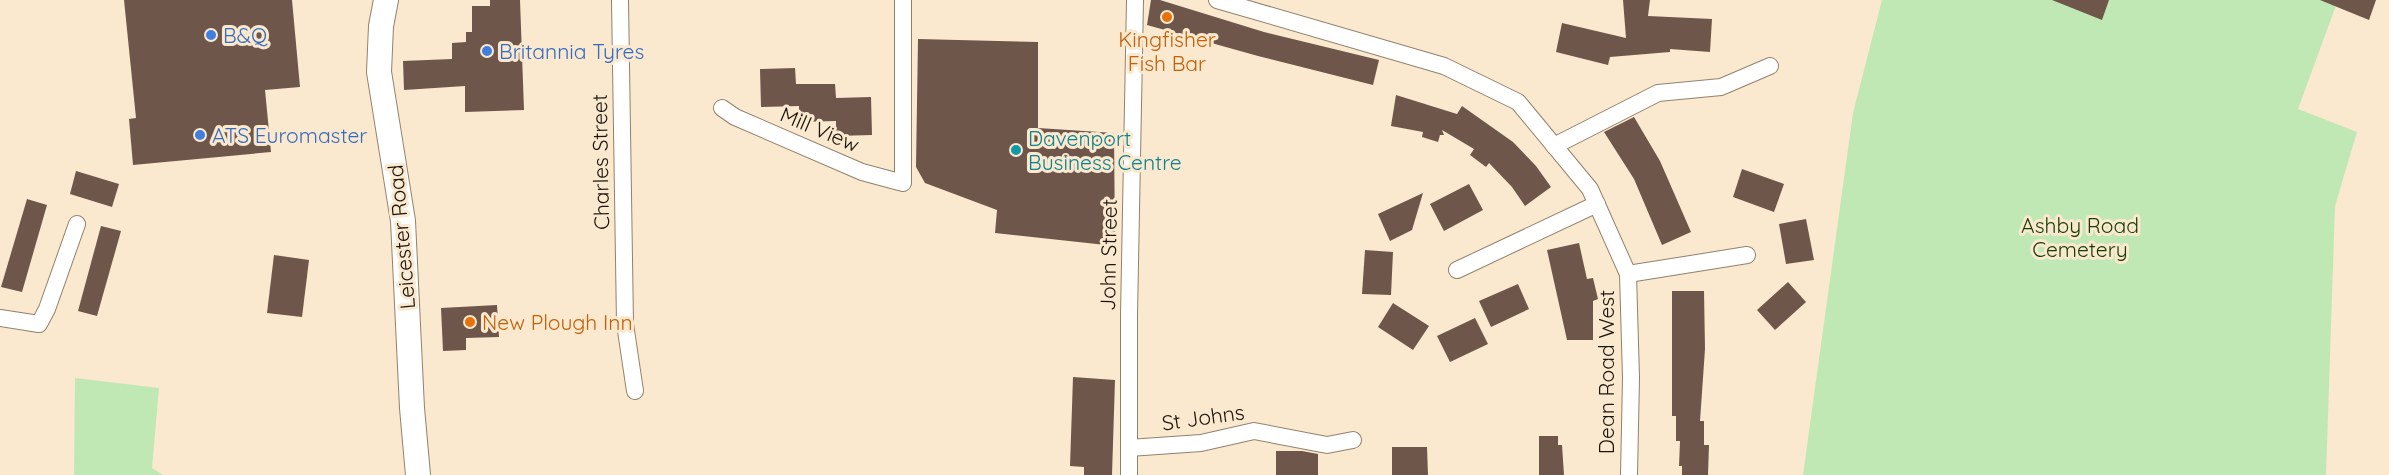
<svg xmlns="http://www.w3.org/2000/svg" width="2389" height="475" font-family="Quicksand,sans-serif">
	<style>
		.green { fill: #c0e8b4 }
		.building { fill: #6f564b }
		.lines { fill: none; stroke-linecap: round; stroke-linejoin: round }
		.minor-casing { stroke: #92826b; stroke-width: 18 }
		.secondary-casing { stroke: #92826b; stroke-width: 26 }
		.minor { stroke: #fff; stroke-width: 16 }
		.secondary { stroke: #fff; stroke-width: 24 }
		.food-dot { fill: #e8710a; stroke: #fae8cf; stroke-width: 2 }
		.shop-dot { fill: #3f7fe0; stroke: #fae8cf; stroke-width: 2 }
		.culture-dot { fill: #0f9aa8; stroke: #fae8cf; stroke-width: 2 }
		.labels { text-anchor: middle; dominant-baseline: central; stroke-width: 6; stroke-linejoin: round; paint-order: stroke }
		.shop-label { font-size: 21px; fill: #366cbe; stroke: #fae8cf; text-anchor: start }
		.food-label { font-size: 21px; fill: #c56008; stroke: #fae8cf }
		.street-label { font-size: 21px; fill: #1a140b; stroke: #fae8cf }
		.culture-label { font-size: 21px; fill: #0d838f; stroke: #fae8cf; text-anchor: start }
		.park-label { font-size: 21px; fill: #123e00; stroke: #fae8cf }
	</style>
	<rect width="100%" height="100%" fill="#fae8cf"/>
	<!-- green -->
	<g class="green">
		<path d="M1882 0H2338L2298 109 2357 132 2335 206 2326 475H1803L1853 113Z"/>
		<path d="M75 378 159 388 152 468 163 475H74Z"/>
	</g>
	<!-- building -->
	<g class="building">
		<path d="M124 0H292L300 87 265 90 271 152 133 165 129 119 136 118Z"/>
		<path d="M490 0H520L524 110 465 112V86L404 90 403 61 452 59V43L466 42V32H472V6H490Z"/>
		<path d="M1151 0H1160L1264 32 1379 60 1373 85 1258 56 1147 25Z"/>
		<path d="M1623 0H1650L1648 16 1712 19 1710 52 1670 49V52L1610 57 1608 65 1556 52 1562 23 1626 38Z"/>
		<path d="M2052 0H2109L2102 20Z"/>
		<path d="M2320 0H2376L2369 20Z"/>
		<path d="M918 39 1038 42V128L1114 133 1115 246 995 233 997 210 925 183 916 167Z"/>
		<path d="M795 68 796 84H835L836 98 871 97 872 135 836 136V121L799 122V106L761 107 760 69Z"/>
		<path d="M1396 95 1457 114 1462 106 1513 142 1536 166 1551 187 1525 206 1512 187 1489 163 1486 167 1470 155 1474 149 1442 130 1444 135H1440L1438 142 1422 137 1423 132 1391 126Z"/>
		<path d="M1634 117 1660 161 1691 232 1662 245 1634 179 1604 132Z"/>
		<path d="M1742 169 1784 184 1774 212 1733 197Z"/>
		<path d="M76 171 119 184 112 207 70 194Z"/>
		<path d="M1469 184 1483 210 1444 231 1430 204Z"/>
		<path d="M1423 193 1412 230 1390 241 1378 214Z"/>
		<path d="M27 199 47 205 22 292 1 287Z"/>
		<path d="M1806 219 1814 260 1786 264 1779 224Z"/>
		<path d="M101 226 121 231 97 316 78 311Z"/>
		<path d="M1579 243 1587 279 1593 278 1598 299 1593 301V340H1567L1547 250Z"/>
		<path d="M1365 250 1393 252 1391 295 1362 294Z"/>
		<path d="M274 255 309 260 302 317 267 313Z"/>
		<path d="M1788 282 1806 302 1775 330 1757 310Z"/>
		<path d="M1518 284 1529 309 1491 327 1479 301Z"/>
		<path d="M1672 291H1704L1705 349 1700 421H1704V445H1709L1708 475H1682V466H1679L1680 441H1676V416H1672Z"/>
		<path d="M1393 303 1429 326 1413 350 1378 327Z"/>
		<path d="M497 305 499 337 466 338V350L443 351 441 308Z"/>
		<path d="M1475 318 1488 344 1450 362 1437 336Z"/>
		<path d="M1073 377 1115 380 1112 475H1084V467L1070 466Z"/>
		<path d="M1539 436H1558V445H1562L1564 475H1539Z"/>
		<path d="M1392 447H1427L1428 475H1392Z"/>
		<path d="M1276 451H1302L1318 454V475H1276Z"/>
	</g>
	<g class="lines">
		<defs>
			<g id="minor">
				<path d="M620 0 625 324 635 391"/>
				<path d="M1217 0 1444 66 1518 102 1590 189 1628 274 1631 378 1629 475"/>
				<path d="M722 108 735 117 862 172 903 183V0"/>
				<path d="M1554 146 1658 93 1721 87 1770 66"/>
				<path d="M1457 270 1597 204"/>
				<path d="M1628 274 1747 255"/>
				<path d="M0 318 39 324 47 309 77 224"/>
				<path d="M1129 448 1201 443 1254 431 1327 445 1353 440"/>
				<path d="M1129 475V316L1135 0"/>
			</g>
			<path id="secondary" d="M386 0 381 26 379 72 403 221 412 408 418 475"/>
		</defs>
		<!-- minor casing -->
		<use href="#minor" class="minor-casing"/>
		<!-- secondary casing -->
		<use href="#secondary" class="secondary-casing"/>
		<!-- minor -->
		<use href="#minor" class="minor"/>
		<!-- secondary -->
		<use href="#secondary" class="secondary"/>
	</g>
	<!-- markers -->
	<g class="food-dot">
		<circle cx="1167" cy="17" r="6"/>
		<circle cx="470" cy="322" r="6"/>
	</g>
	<g class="shop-dot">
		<circle cx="211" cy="35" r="6"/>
		<circle cx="487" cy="51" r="6"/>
		<circle cx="200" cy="135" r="6"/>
	</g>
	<circle class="culture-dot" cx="1016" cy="150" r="6"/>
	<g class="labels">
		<!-- shop labels -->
		<g class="shop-label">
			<text x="223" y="35">B&amp;Q</text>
			<text x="499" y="51">Britannia Tyres</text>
			<text x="212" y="135">ATS Euromaster</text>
		</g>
		<!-- food labels -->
		<g class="food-label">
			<text x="1167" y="39">Kingfisher<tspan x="1167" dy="24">Fish Bar</tspan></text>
			<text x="482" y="322" text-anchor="start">New Plough Inn</text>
		</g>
		<!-- street labels -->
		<g class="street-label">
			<text transform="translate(820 129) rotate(23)">Mill View</text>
			<text transform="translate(600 162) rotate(-91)">Charles Street</text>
			<text transform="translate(401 237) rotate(-95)">Leicester Road</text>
			<text transform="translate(1108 255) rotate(-89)">John Street</text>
			<text transform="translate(1606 372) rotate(-90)">Dean Road West</text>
			<text transform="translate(1203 417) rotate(-8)">St Johns</text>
		</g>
		<!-- culture labels -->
		<g class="culture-label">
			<text x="1028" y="138">Davenport<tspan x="1028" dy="24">Business Centre</tspan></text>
		</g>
		<!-- park labels -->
		<g class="park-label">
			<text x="2080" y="225">Ashby Road<tspan x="2080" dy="24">Cemetery</tspan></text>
		</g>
	</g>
</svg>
